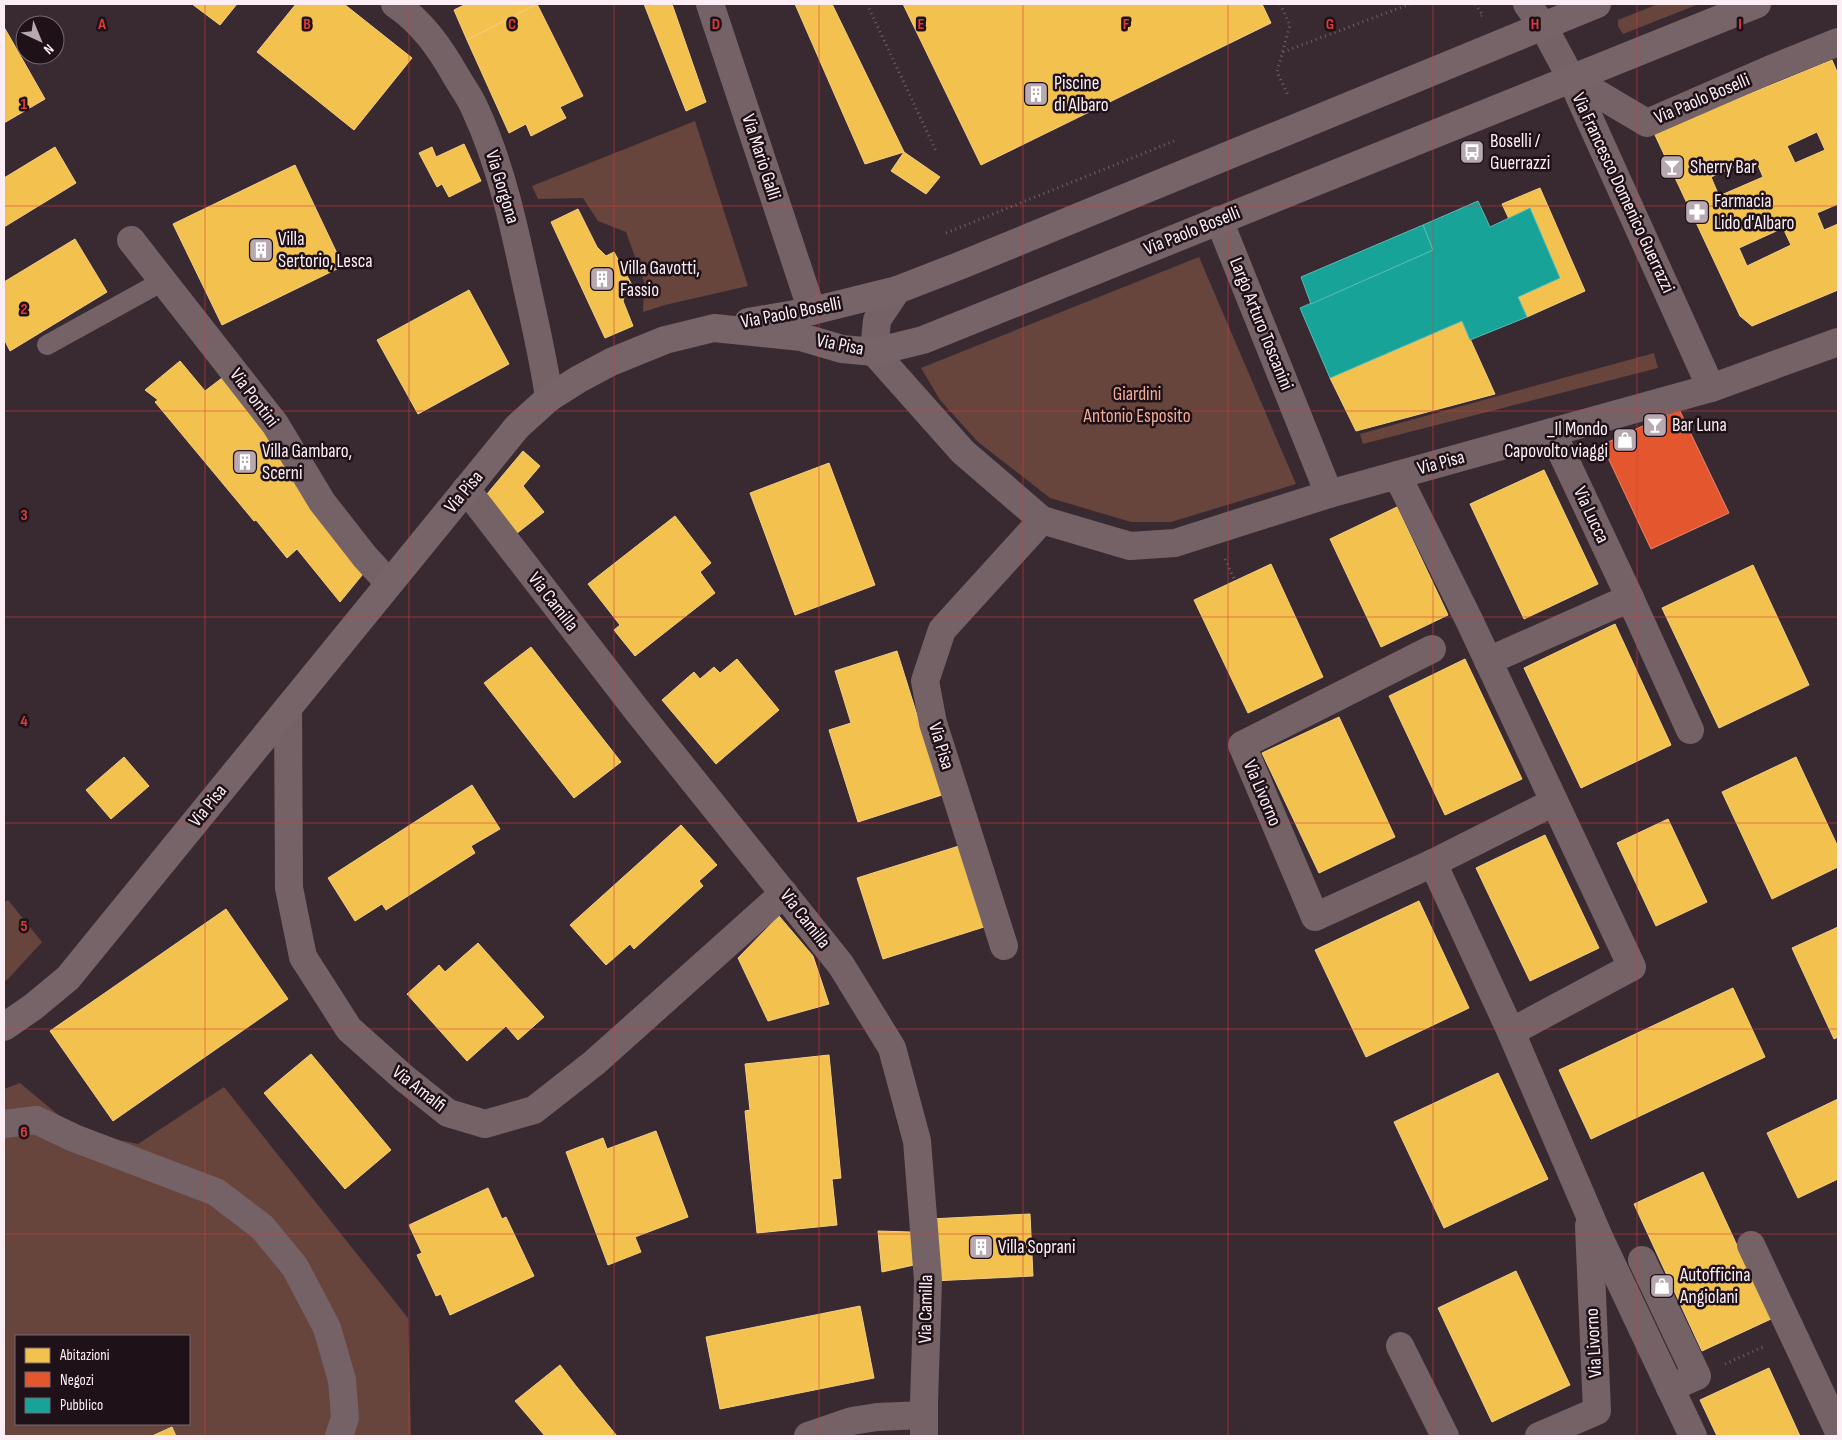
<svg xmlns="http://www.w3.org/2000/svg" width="1842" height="1440" font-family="'Sofia Sans Condensed',sans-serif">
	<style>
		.green { fill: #67443c; fill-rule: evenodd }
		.homes { fill: #f2c14e; stroke: #f5ce80; fill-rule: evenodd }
		.shops { fill: #e4572e; stroke: #ec846a }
		.public { fill: #17a398; stroke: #5cbab4 }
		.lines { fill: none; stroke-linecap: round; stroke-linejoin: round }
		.path { stroke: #706167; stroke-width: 3; stroke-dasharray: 1 4; stroke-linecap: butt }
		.lane { stroke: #746266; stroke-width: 20 }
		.street { stroke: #746266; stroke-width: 28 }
		.secondary { stroke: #776469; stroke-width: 28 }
		.grid { fill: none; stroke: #da3c3c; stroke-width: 1; stroke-opacity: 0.55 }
		.labels { text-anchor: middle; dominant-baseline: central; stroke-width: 5; stroke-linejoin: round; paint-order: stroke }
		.poi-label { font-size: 19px; fill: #fdeef5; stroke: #1e1118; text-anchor: start }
		.street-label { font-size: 19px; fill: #fdeef5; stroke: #1e1118 }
		.park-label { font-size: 19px; fill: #f4ac96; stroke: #1e1118 }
		.grid-label { font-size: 16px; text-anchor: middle; font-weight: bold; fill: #da3c3c; stroke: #1e1118; stroke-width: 5; stroke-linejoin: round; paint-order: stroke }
	</style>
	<rect width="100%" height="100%" fill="#392a32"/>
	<!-- green -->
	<g class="green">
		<path d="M1658 4H1699L1623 34 1618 26V20Z"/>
		<path d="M695 121 748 286 665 305 643 312 644 282 626 232 598 221 583 198 538 199 532 186Z"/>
		<path d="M1199 257 1296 484 1171 522H1131L1050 498 978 442 940 400 921 368Z"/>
		<path d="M1654 353 1658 368 1363 444 1360 434Z"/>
		<path d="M8 900 42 942 8 979 4 982V902Z"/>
		<path d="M20 1083 62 1118 100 1136 138 1144 224 1087 408 1318 411 1436H4V1089ZM16 1336H189V1424H16Z"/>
	</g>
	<!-- homes -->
	<g class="homes">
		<path d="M192 4H237L220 25Z"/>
		<path d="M296 4H344L412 58 354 130 257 52Z"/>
		<path d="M466 4H537L467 40 454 10Z"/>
		<path d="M537 4 583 96 560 107 566 118 531 136 526 124 509 133 467 40Z"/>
		<path d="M644 4H672L706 102 686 111Z"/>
		<path d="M795 4H832L904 152 865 164Z"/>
		<path d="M903 4H1262L1271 23 981 165Z"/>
		<path d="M4 27 45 99 4 123Z"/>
		<path d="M1832 60 1838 74V204L1817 213 1824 230 1838 224V290L1752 326 1740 316 1654 133ZM1817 132 1825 150 1795 163 1787 146ZM1755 158 1763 177 1719 196 1711 177ZM1783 228 1791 245 1747 266 1739 248Z"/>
		<path d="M464 144 481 181 449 197 442 184 437 187 419 153 432 147 436 157Z"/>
		<path d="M55 147 76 183 4 227V178Z"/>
		<path d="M904 152 940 177 926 194 891 171Z"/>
		<path d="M295 165 343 266 222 325 173 224Z"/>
		<path d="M1540 188 1585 291 1527 317 1518 297 1560 278 1530 208 1509 219 1502 204Z"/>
		<path d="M578 209 597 247 606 256 614 252 633 287 626 290 623 301 633 326 605 338 551 222Z"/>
		<path d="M75 239 107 292 10 351 4 339V282Z"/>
		<path d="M469 290 509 364 418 414 377 340Z"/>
		<path d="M1462 321 1495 394 1356 431 1330 378Z"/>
		<path d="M180 361 205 391 222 378 272 440 363 574 340 602 297 549 287 558 256 520 254 521 155 402 158 400 145 390Z"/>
		<path d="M523 451 540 466 523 486 544 512 512 537 482 500Z"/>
		<path d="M829 463 875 585 795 615 750 493Z"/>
		<path d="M1544 470 1598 584 1524 619 1470 504Z"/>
		<path d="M1397 507 1448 615 1381 647 1330 539Z"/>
		<path d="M675 516 711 563 700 572 715 593 635 656 614 630 620 625 588 584Z"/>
		<path d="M1271 564 1323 677 1248 713 1194 600Z"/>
		<path d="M1753 565 1809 685 1719 728 1662 608Z"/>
		<path d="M1615 624 1671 745 1581 788 1524 668Z"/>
		<path d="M531 647 621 762 574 798 484 683Z"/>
		<path d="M897 651 942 795 858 822 829 730 851 723 835 671Z"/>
		<path d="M737 659 779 710 716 764 662 700 694 672 700 679 714 667 720 673Z"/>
		<path d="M1465 659 1522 779 1445 815 1389 696Z"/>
		<path d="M1339 717 1395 837 1319 873 1262 753Z"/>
		<path d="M124 757 149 786 111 819 86 790Z"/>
		<path d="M1796 757 1838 847V867L1772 899 1722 792Z"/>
		<path d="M472 785 500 829 471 846 475 853 386 910 382 904 355 921 328 878Z"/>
		<path d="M1668 819 1707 902 1656 926 1617 843Z"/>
		<path d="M681 825 717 865 699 881 703 886 634 949 630 944 606 965 570 925Z"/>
		<path d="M1545 835 1599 948 1530 981 1476 868Z"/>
		<path d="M959 846 984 927 883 959 857 878Z"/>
		<path d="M1419 901 1469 1008 1366 1057 1315 950Z"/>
		<path d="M226 909 288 999 113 1121 50 1031Z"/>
		<path d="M779 916 813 956 829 1004 768 1021 738 958Z"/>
		<path d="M1838 927V1037L1834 1039 1792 948Z"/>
		<path d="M478 943 544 1017 518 1040 506 1026 467 1061 407 994 439 965 445 972Z"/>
		<path d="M1733 988 1765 1057 1591 1139 1559 1070Z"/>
		<path d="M311 1054 391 1150 345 1189 264 1093Z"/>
		<path d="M829 1055 841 1178 832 1179 837 1225 757 1233 745 1111 750 1110 745 1064Z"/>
		<path d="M1498 1073 1548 1179 1444 1228 1394 1122Z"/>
		<path d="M1838 1099V1179L1798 1198 1767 1133Z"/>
		<path d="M656 1131 688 1217 635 1237 641 1252 608 1265 566 1152 603 1138 607 1149Z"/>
		<path d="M1703 1172 1771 1319 1702 1351 1634 1204Z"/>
		<path d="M488 1188 502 1219 506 1217 534 1276 450 1315 441 1294 436 1296 417 1255 422 1253 409 1225Z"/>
		<path d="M1030 1214 1033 1276 933 1281 930 1219Z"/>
		<path d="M878 1231 911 1232 914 1265 882 1272Z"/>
		<path d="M1516 1271 1570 1385 1492 1422 1438 1308Z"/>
		<path d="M860 1306 874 1378 720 1409 706 1337Z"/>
		<path d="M560 1365 576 1386 617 1436H545L515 1401Z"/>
		<path d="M1769 1368 1800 1436H1717L1700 1400Z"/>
		<path d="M172 1427 176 1436H152Z"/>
	</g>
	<!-- shops -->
	<path class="shops" d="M1679 409 1729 513 1651 549 1602 445Z"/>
	<!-- public -->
	<g class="public">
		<path d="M1478 201 1490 227 1530 208 1560 278 1518 297 1527 317 1470 340 1462 321 1330 378 1300 308 1433 250 1423 225Z"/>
		<path d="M1423 225 1433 250 1311 304 1301 277Z"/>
	</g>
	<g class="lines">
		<!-- path -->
		<g class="path">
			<path d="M867 4 936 151"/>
			<path d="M1280 4 1290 25 1277 72 1288 95"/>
			<path d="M1475 4 1483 15 1481 16"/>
			<path d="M1283 52 1410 4"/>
			<path d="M946 233 1174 141"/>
			<path d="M1225 559 1235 581"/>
			<path d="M1725 1364 1765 1346"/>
		</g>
		<!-- lane -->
		<path class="lane" d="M47 345 163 281"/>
		<!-- street -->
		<g class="street">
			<path d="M395 4C422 22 440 48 456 76 462 87 470 97 475 109 501 165 514 226 527 287 535 324 544 361 549 398"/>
			<path d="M710 4 812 311"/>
			<path d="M1527 4 1543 26 1571 78 1711 388"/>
			<path d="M1571 78 1647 123 1771 69 1838 42"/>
			<path d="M1219 220 1329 494"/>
			<path d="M131 240 275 424 322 502 365 557 389 583"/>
			<path d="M897 290 877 320 874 352 963 452 1042 520 1130 546 1175 543 1329 494 1711 388 1838 342"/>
			<path d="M1397 475 1469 620 1632 967 1511 1032"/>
			<path d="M466 489 639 713 841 965 892 1048 917 1141 928 1280 924 1402V1436"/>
			<path d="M1630 598 1690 730"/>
			<path d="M1432 649 1242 745 1315 917 1433 863"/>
			<path d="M1488 661 1630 598 1552 432"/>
			<path d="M288 708 289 888 303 957 349 1029 404 1078 448 1113 485 1124 534 1110 594 1063 784 893"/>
			<path d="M1554 802 1433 863 1511 1032 1599 1237 1693 1436"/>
			<path d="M1004 946 933 723 925 681 942 630 1042 520"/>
			<path d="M4 1124 36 1120 74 1138 216 1192 262 1227 295 1267 327 1328 342 1380 345 1418 339 1436"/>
			<path d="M1751 1245 1838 1430"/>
			<path d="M1642 1260 1697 1376 1670 1388"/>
			<path d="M1400 1346 1445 1436"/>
			<path d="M808 1436 852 1421 877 1417 924 1415"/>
			<path d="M1539 1436 1597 1411 1589 1226"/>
		</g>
		<!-- secondary -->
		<g class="secondary">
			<path d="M748 322 812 311 897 290 959 266 1597 4"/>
			<path d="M4 1027 33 1007 68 978 517 427 549 398 579 379 611 362 665 340 714 328 801 337 842 349 874 352 923 340 1757 4"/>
		</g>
	</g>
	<!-- grid -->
	<path class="grid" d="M205 4V1436M409 4V1436M614 4V1436M819 4V1436M1023 4V1436M1228 4V1436M1433 4V1436M1637 4V1436M4 206H1838M4 411H1838M4 617H1838M4 823H1838M4 1029H1838M4 1234H1838"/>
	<!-- icons -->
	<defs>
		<symbol id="building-square" viewBox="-11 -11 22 22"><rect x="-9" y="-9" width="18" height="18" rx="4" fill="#b8a9b1" stroke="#1e1118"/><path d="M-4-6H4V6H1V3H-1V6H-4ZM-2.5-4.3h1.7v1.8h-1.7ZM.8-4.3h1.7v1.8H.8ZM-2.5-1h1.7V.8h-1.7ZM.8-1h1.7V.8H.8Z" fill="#fff"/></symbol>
		<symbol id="bus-square" viewBox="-11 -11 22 22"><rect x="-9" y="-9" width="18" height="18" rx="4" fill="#b8a9b1" stroke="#1e1118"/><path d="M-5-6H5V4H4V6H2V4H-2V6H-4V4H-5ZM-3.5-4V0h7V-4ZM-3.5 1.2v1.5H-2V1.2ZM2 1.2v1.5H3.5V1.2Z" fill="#fff"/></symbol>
		<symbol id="bar-square" viewBox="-11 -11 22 22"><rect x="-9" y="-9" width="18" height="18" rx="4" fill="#b8a9b1" stroke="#1e1118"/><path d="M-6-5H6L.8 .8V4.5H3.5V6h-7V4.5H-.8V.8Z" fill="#fff"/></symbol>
		<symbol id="pharmacy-square" viewBox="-11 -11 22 22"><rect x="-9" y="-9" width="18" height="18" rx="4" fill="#b8a9b1" stroke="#1e1118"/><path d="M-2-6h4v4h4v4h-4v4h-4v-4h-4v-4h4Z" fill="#fff"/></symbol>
		<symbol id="shop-square" viewBox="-11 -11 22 22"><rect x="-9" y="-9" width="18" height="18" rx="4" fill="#b8a9b1" stroke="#1e1118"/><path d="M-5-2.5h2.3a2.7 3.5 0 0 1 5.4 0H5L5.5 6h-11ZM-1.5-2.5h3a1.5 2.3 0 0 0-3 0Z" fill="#fff"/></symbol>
	</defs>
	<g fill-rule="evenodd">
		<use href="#building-square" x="1022" y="80" width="28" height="28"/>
		<use href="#bus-square" x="1458" y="138" width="28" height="28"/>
		<use href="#bar-square" x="1658" y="153" width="28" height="28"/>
		<use href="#pharmacy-square" x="1683" y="198" width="28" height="28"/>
		<use href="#building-square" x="247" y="236" width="28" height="28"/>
		<use href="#building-square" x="588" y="265" width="28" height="28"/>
		<use href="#bar-square" x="1641" y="411" width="28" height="28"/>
		<use href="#shop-square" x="1611" y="426" width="28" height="28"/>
		<use href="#building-square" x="231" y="448" width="28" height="28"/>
		<use href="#building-square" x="967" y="1233" width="28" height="28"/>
		<use href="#shop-square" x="1648" y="1272" width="28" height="28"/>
	</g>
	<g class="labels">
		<!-- poi labels -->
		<g class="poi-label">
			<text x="1054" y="83">Piscine<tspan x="1054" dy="22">di Albaro</tspan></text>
			<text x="1490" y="141">Boselli /<tspan x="1490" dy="22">Guerrazzi</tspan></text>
			<text x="1690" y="167">Sherry Bar</text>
			<text x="1714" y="201">Farmacia<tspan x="1714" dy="22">Lido d'Albaro</tspan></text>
			<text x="278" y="239">Villa<tspan x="278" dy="22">Sertorio, Lesca</tspan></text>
			<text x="620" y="268">Villa Gavotti,<tspan x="620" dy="22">Fassio</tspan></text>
			<text x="1672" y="425">Bar Luna</text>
			<text x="1608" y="429" text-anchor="end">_Il Mondo<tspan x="1608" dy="22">Capovolto viaggi</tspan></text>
			<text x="262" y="451">Villa Gambaro,<tspan x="262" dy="22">Scerni</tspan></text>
			<text x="998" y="1247">Villa Soprani</text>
			<text x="1680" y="1275">Autofficina<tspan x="1680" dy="22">Angiolani</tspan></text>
		</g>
		<!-- street labels -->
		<g class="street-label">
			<text transform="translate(1702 99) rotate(-23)">Via Paolo Boselli</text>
			<text transform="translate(761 157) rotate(72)">Via Mario Galli</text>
			<text transform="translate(502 187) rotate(73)">Via Gorgona</text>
			<text transform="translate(1623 193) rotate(65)">Via Francesco Domenico Guerrazzi</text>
			<text transform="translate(1192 231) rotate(-22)">Via Paolo Boselli</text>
			<text transform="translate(791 313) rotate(-11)">Via Paolo Boselli</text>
			<text transform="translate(1261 324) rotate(68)">Largo Arturo Toscanini</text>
			<text transform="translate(840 345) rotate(11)">Via Pisa</text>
			<text transform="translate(254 398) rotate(53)">Via Pontini</text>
			<text transform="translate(1441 463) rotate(-15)">Via Pisa</text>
			<text transform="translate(464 492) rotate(-50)">Via Pisa</text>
			<text transform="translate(1591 515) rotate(65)">Via Lucca</text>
			<text transform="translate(553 602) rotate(52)">Via Camilla</text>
			<text transform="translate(941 746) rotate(73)">Via Pisa</text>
			<text transform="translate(1262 793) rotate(67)">Via Livorno</text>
			<text transform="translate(208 806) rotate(-51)">Via Pisa</text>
			<text transform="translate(805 919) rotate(52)">Via Camilla</text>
			<text transform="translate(419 1089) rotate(38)">Via Amalfi</text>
			<text transform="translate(926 1309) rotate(-89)">Via Camilla</text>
			<text transform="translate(1594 1343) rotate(-93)">Via Livorno</text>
		</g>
		<!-- park labels -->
		<g class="park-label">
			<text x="1137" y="394">Giardini<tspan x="1137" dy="22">Antonio Esposito</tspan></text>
		</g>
	</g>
	<g class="grid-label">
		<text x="102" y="29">A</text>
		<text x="307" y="29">B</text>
		<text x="512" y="29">C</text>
		<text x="716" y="29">D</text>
		<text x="921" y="29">E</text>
		<text x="1126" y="29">F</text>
		<text x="1330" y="29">G</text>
		<text x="1535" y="29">H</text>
		<text x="1740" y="29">I</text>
		<text x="24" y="109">1</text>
		<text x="24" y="314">2</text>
		<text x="24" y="520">3</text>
		<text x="24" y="726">4</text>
		<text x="24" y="931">5</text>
		<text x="24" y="1137">6</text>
	</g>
	<!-- border -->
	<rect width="1842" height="1440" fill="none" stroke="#fdeef5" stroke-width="10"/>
	<!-- legend -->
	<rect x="15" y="1335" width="175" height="90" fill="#1e1118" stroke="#776970"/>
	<rect x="25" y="1348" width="25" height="15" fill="#f2c14e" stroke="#776970"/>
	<text x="60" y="1360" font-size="15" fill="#fdeef5">Abitazioni</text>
	<rect x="25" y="1372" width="25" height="15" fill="#e4572e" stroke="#776970"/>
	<text x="60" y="1385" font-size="15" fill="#fdeef5">Negozi</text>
	<rect x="25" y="1398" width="25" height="15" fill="#17a398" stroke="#776970"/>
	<text x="60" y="1410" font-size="15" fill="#fdeef5">Pubblico</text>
	<!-- north arrow -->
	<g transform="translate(40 40) rotate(136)"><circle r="24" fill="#1e1118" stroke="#776970"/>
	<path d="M0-4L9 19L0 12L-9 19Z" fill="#b8a9b1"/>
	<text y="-8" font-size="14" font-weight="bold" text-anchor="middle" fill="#fdeef5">N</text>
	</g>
</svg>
